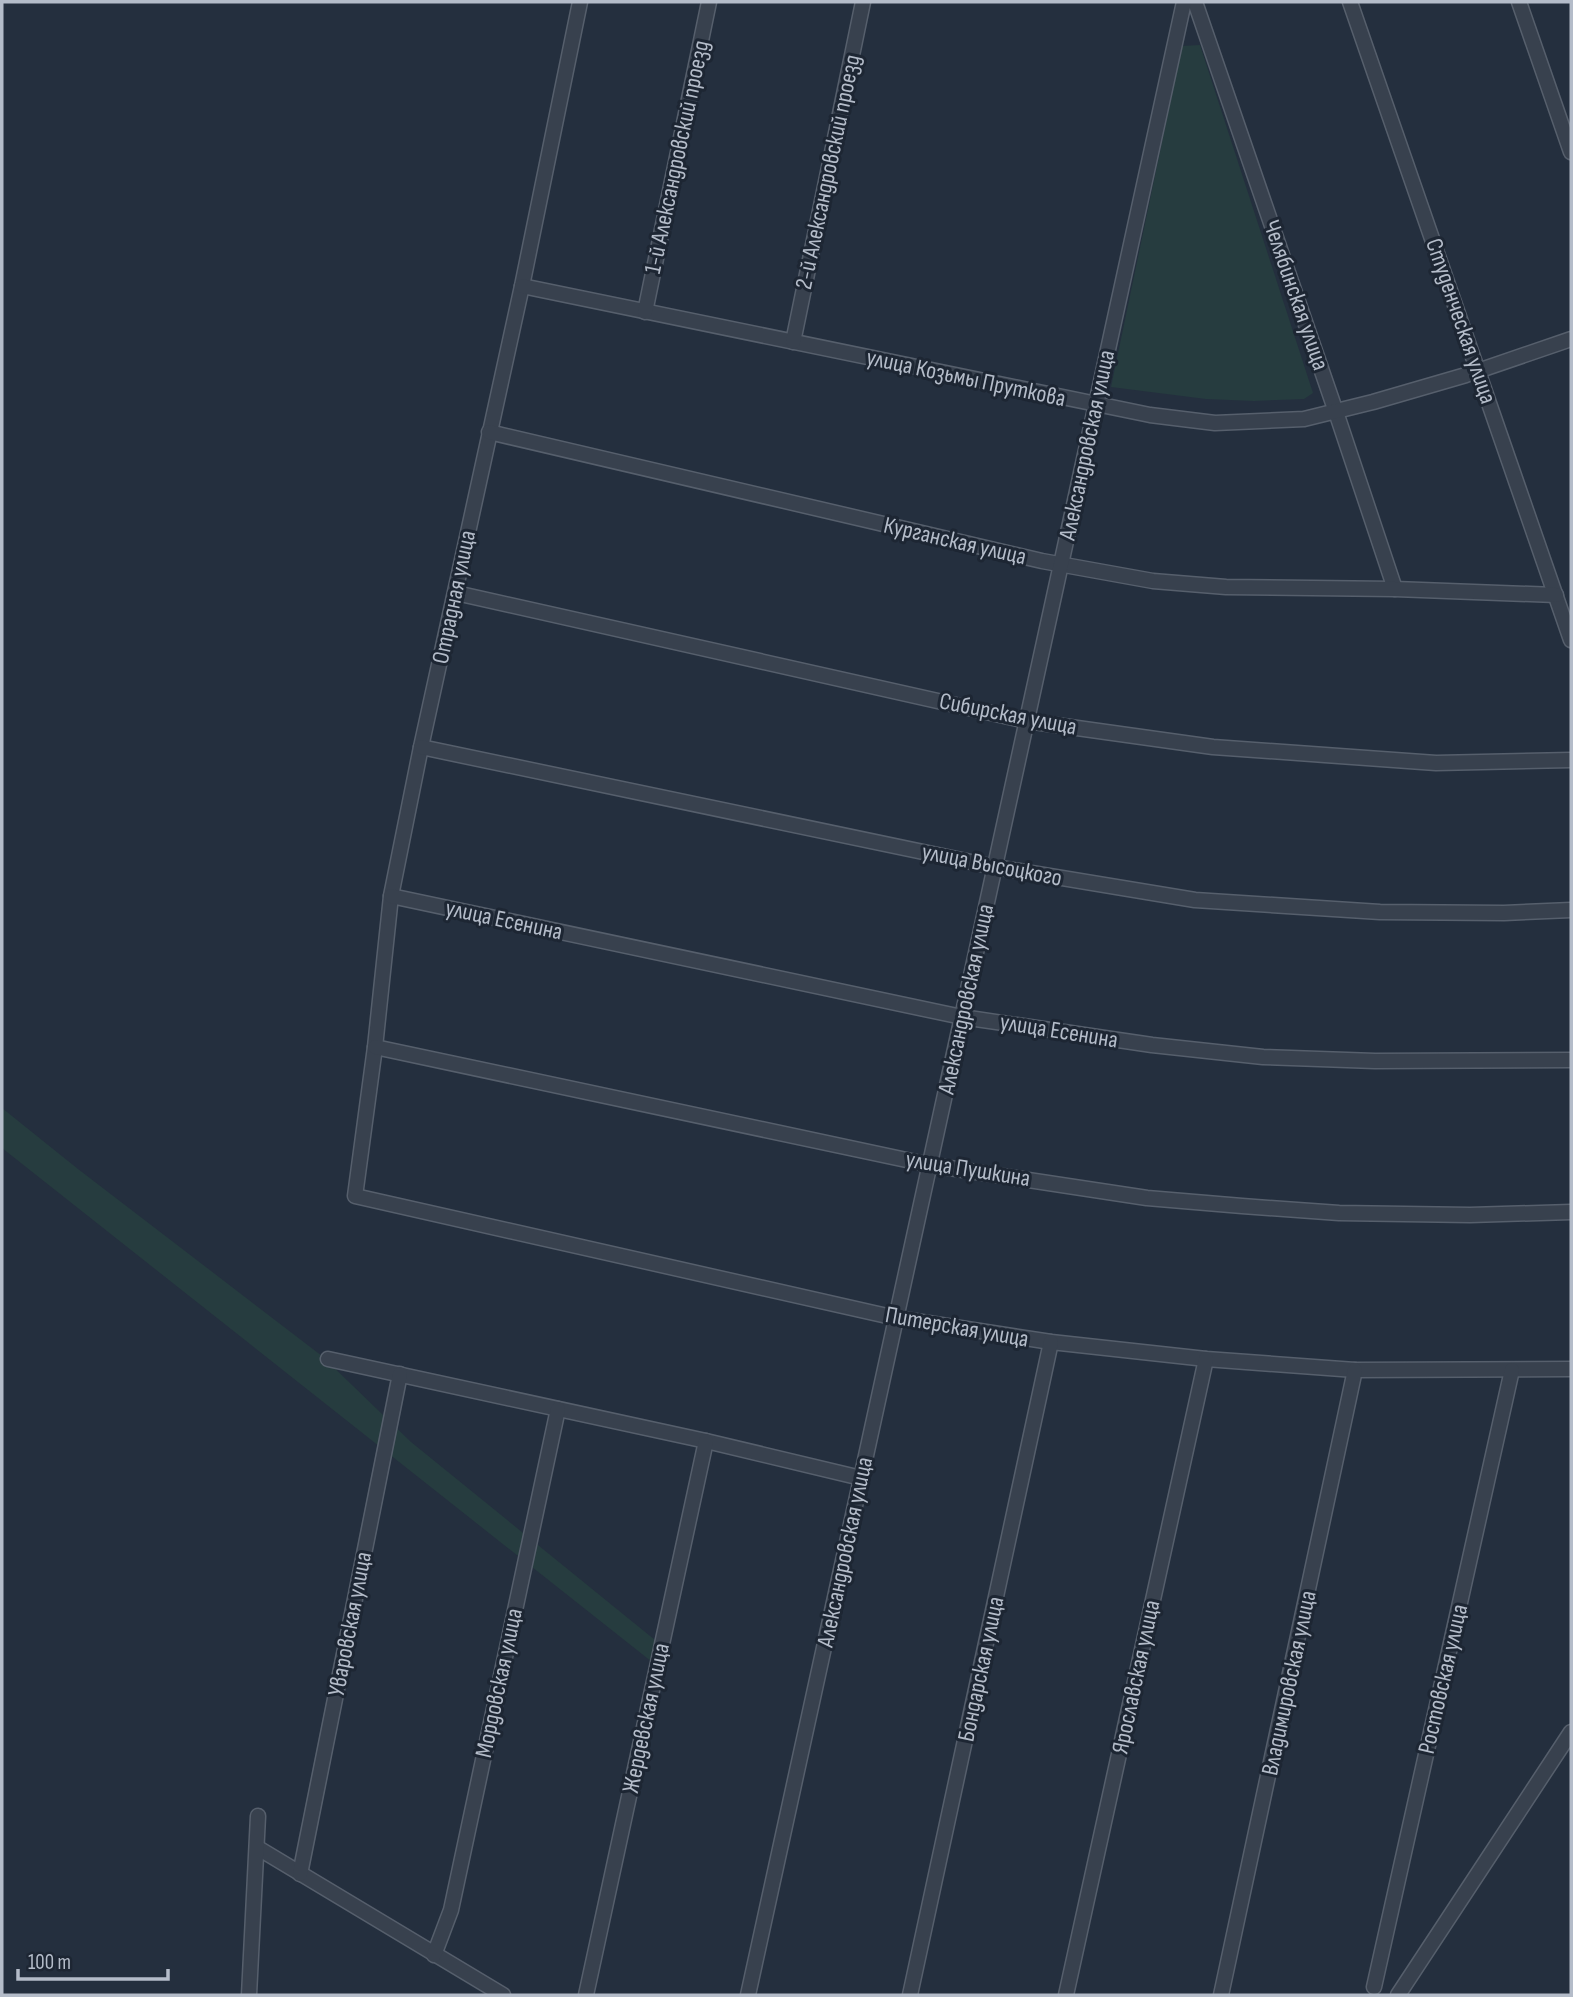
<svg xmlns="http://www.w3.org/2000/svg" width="1573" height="1997" font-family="'Sofia Sans Condensed',sans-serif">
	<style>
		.green { fill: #263c3f }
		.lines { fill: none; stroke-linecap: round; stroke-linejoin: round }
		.minor-casing { stroke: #565f6c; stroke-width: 17 }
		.minor { stroke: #38414e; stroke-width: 14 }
		.labels { text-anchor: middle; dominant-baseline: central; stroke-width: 6; stroke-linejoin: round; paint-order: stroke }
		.street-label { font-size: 24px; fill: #b4bcc9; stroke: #1d2633 }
	</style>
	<rect width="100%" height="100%" fill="#242f3e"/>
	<!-- green -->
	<g class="green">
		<path d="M1200 45 1313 393 1304 399 1254 401 1206 399 1111 387 1182 46Z"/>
		<path d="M2 1108 78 1169 322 1356 411 1442 671 1653 666 1673 2 1148Z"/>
	</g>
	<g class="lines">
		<defs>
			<g id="minor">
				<path d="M580 2 522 286 421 747 391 896 375 1047 355 1196 896 1318 1051 1342 1206 1359 1355 1370 1571 1369"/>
				<path d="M1195 2 1336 412 1395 589"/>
				<path d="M1350 2 1571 640"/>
				<path d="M1519 2 1571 152"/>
				<path d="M522 286 1150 415 1215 423 1304 419 1373 402 1466 375 1571 339"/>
				<path d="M645 312 709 2"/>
				<path d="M793 342 863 2"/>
				<path d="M489 432 1042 561 1153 581 1226 587 1395 589 1556 595"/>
				<path d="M456 593 1027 721 1213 747 1436 763 1571 760"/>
				<path d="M421 747 995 867 1195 900 1380 912 1504 913 1571 910"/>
				<path d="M391 896 962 1017 1152 1045 1263 1057 1375 1061 1571 1060"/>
				<path d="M375 1047 930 1165 1147 1198 1242 1206 1339 1213 1470 1215 1571 1212"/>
				<path d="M328 1359 706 1441 861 1478"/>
				<path d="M258 1848 503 1995"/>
				<path d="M300 1874 400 1374"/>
				<path d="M434 1955 451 1910 558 1409"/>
				<path d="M1374 1987 1512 1370"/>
				<path d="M249 1995 258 1816"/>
				<path d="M586 1995 706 1441"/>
				<path d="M748 1995 1184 2"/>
				<path d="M910 1995 1051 1342"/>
				<path d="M1066 1995 1206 1359"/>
				<path d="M1221 1995 1355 1370"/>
				<path d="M1398 1995 1571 1732"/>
			</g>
		</defs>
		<!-- minor casing -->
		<use href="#minor" class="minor-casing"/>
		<!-- minor -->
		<use href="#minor" class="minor"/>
	</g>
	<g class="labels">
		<!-- street labels -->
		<g class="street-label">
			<text transform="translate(677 157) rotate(-78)">1-й Александровский проезд</text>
			<text transform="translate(828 172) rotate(-78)">2-й Александровский проезд</text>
			<text transform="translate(1296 295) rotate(71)">Челябинская улица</text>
			<text transform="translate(1461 321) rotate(71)">Студенческая улица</text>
			<text transform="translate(966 378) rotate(12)">улица Козьмы Пруткова</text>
			<text transform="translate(1087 445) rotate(-78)">Александровская улица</text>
			<text transform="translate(955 541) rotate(13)">Курганская улица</text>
			<text transform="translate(454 597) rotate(-78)">Отрадная улица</text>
			<text transform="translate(1008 714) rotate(11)">Сибирская улица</text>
			<text transform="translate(992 865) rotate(11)">улица Высоцкого</text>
			<text transform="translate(504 920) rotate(12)">улица Есенина</text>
			<text transform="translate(966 999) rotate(-78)">Александровская улица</text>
			<text transform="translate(1059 1031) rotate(9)">улица Есенина</text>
			<text transform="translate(968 1169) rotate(9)">улица Пушкина</text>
			<text transform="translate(957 1327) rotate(10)">Питерская улица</text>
			<text transform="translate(845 1552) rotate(-78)">Александровская улица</text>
			<text transform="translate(350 1624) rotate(-79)">Уваровская улица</text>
			<text transform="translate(981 1669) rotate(-78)">Бондарская улица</text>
			<text transform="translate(1136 1677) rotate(-78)">Ярославская улица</text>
			<text transform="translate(1443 1679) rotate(-77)">Ростовская улица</text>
			<text transform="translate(499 1683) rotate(-78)">Мордовская улица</text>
			<text transform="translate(1289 1683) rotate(-78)">Владимировская улица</text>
			<text transform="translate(646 1718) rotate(-78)">Жердевская улица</text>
		</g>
	</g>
	<!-- border -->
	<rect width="1573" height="1997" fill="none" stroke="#b4bcc9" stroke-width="7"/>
	<!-- scale -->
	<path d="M18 1969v10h150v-10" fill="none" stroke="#b4bcc9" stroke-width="3.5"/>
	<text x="28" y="1969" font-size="21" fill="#b4bcc9" stroke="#1d2633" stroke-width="5" paint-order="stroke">100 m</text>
</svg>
